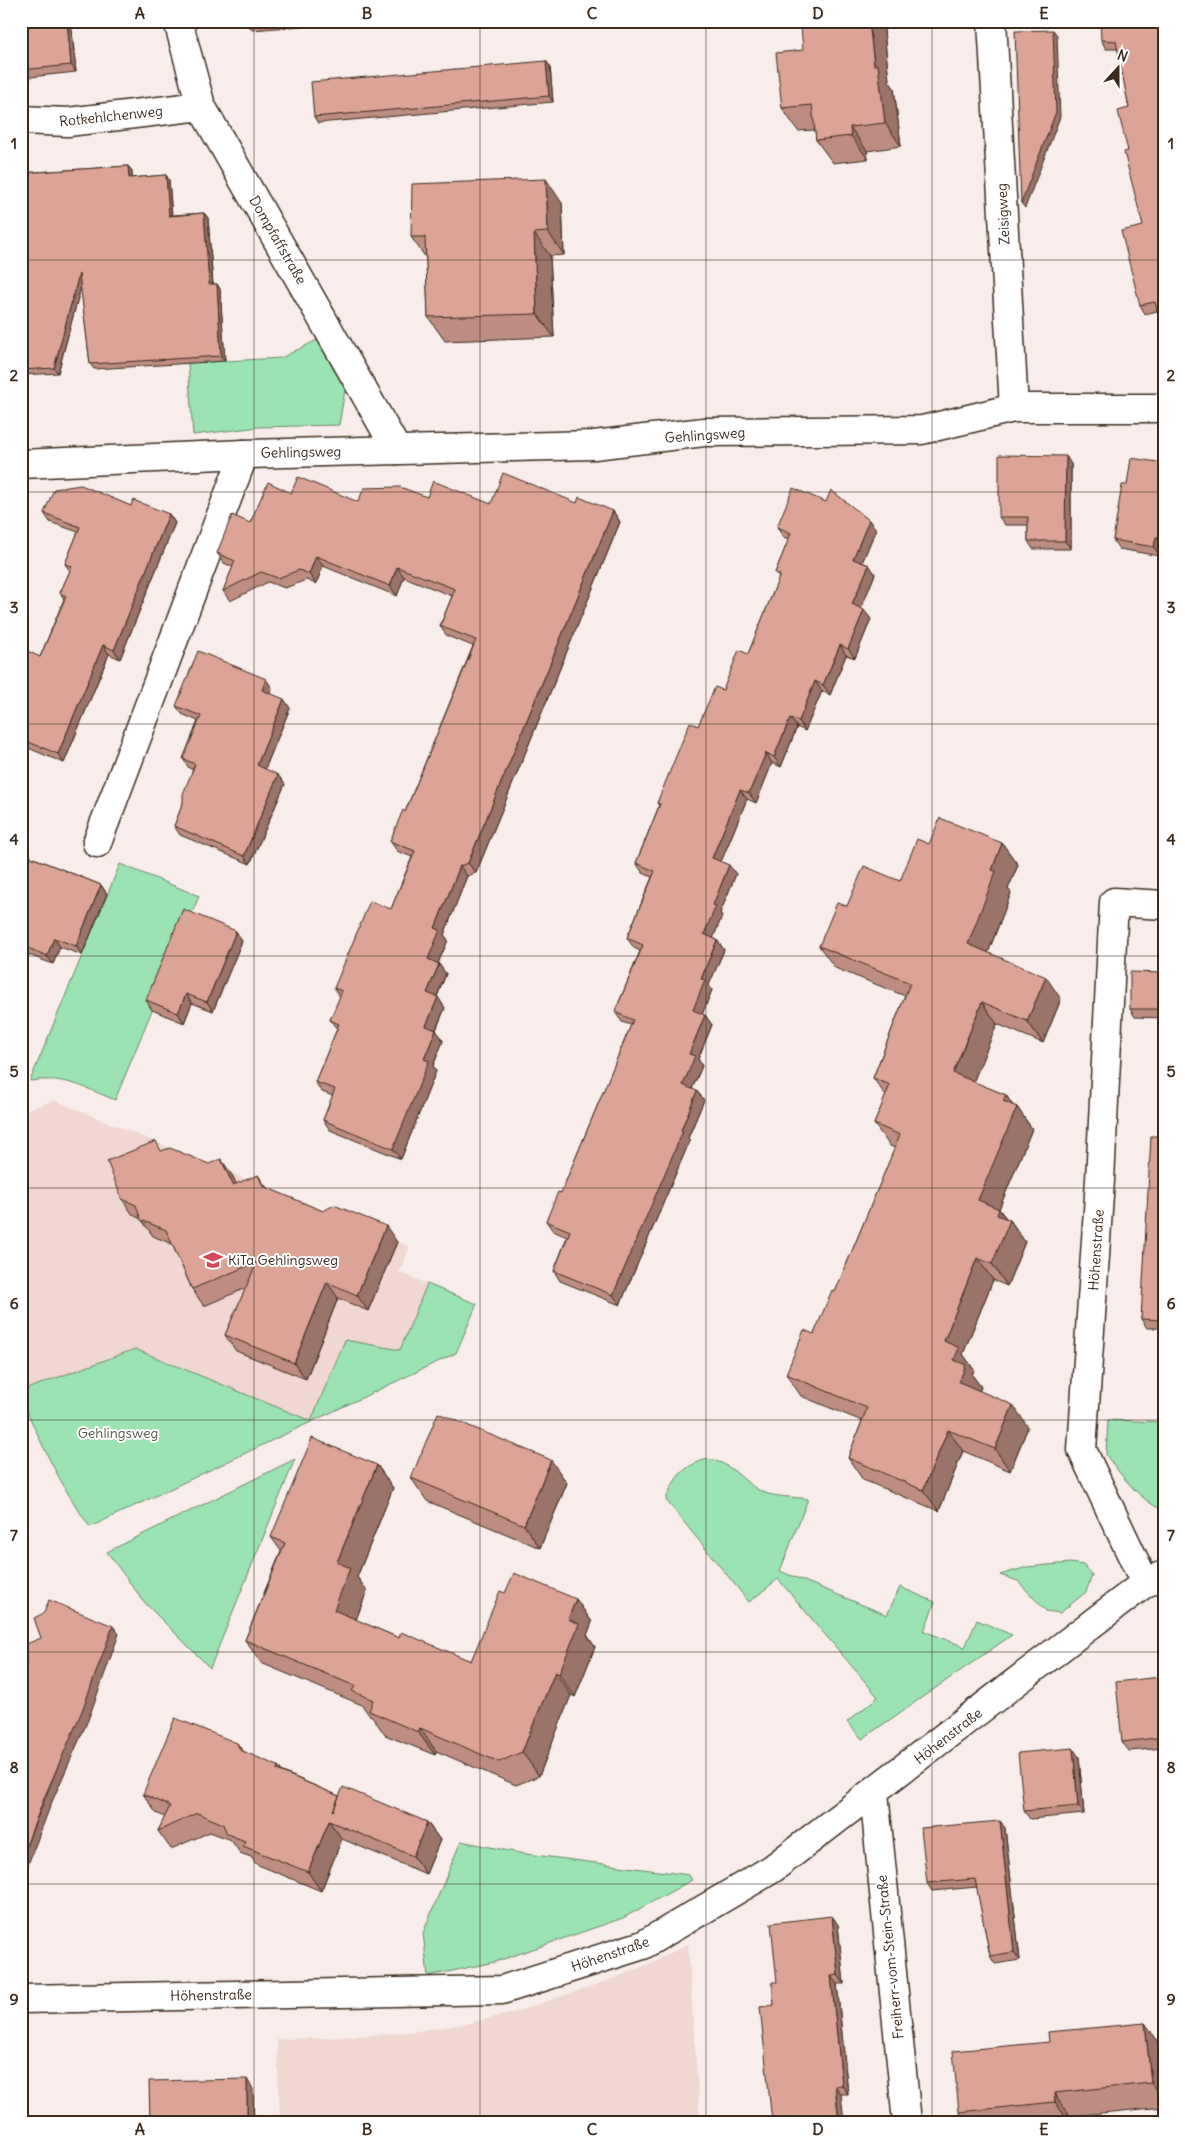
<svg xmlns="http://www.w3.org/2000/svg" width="1185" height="2143" font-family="Delius,sans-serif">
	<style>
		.built { fill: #f0d7d1 }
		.green { fill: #9be3b2; stroke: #6b8668 }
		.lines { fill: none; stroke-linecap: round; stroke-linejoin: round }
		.street-casing { stroke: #3b2a1e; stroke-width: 31 }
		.street { stroke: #fff; stroke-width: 28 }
		.wall { fill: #bd8d81; stroke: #3b2a1e }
		.shaded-wall { fill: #9a7369; stroke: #3b2a1e }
		.building { fill: #dca496; stroke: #3b2a1e }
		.grid { fill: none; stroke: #3b2a1e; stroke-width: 1; stroke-opacity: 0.55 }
		.labels { text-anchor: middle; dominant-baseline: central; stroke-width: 4; stroke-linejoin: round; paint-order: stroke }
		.street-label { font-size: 14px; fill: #3b2a1e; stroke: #fff }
		.poi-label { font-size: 14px; fill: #3b2a1e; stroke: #fff; text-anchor: start }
		.park-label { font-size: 14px; fill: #535843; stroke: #fff }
		.neatline { fill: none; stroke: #3b2a1e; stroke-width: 2 }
		.grid-label { font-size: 16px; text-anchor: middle; font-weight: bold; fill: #3b2a1e }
	</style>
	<rect width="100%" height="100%" fill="#f8edea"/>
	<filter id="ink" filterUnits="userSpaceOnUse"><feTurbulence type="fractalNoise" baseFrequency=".02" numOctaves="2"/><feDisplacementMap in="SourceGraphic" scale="10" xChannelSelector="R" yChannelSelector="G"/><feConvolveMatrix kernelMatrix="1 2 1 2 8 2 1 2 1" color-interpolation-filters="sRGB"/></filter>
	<g filter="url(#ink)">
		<!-- built -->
		<g class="built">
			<path d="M54 1100 410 1247 399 1272 427 1284 400 1350 345 1340 311 1421 135 1349 21 1391V1112Z"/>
			<path d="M688 1944 700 2122H280L277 2039 327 2038 411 2032 465 2024 513 2013 609 1980 651 1963Z"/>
		</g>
		<!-- green -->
		<g class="green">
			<path d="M321 338 346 384 339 425 259 427 193 435 188 363 281 358Z"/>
			<path d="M120 864 199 896 115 1100C83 1087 66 1076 30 1081Z"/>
			<path d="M427 1284 477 1304 456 1353 90 1527C61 1487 41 1443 21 1398V1391L135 1349 311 1421 345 1340 400 1350Z"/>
			<path d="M1108 1420 1164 1422V1511C1138 1499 1122 1476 1106 1455Z"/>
			<path d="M295 1459 210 1668 145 1603 107 1552Z"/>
			<path d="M708 1459C736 1464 741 1483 765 1493 777 1497 795 1497 808 1499L780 1571 887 1615 900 1587 935 1602 924 1631 965 1647 977 1620 1012 1635 862 1739 847 1722 878 1697 778 1579 749 1602 666 1500C674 1477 684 1465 708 1459Z"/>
			<path d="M1070 1563 1083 1565 1092 1575 1086 1592 1060 1613 1046 1611 1018 1581 1000 1575 1027 1567Z"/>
			<path d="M461 1841 519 1853 689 1875 692 1880 623 1918 495 1962 428 1976 423 1933Z"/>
		</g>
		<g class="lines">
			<defs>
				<g id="street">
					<path d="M178 21 201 106 397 450"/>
					<path d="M992 21 1014 408"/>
					<path d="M21 120 68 122 201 106"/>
					<path d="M21 464 244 454 594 445 704 432 922 430 1014 408H1164"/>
					<path d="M97 843 244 454"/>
					<path d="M1145 1583 1082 1450 1100 1180 1114 902 1164 905"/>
					<path d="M874 1793 907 2122"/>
					<path d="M21 1999 502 1990 643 1945 772 1869 1145 1583 1164 1575"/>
				</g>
			</defs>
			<!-- street casing -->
			<use href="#street" class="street-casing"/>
			<!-- street -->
			<use href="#street" class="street"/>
		</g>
		<!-- wall -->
		<g class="wall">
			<path d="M21 21H71L76 72 21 78Z"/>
			<path d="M245 21H338V23L252 30Z"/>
			<path d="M807 21H883L889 81 894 88 901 146 867 151 868 159 833 163 816 140 815 130 798 131 782 108 803 50 808 25Z"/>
			<path d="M1164 21 1157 311 1145 314 1140 305 1143 226 1128 151 1129 108 1118 49H1106L1101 40Z"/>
			<path d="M546 61 550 66 553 102 318 123 314 117Z"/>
			<path d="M128 166 132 171V178L166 175 169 180 172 215 204 213 208 218 213 284H217L220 289 225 361 94 369 90 364 81 286 58 373 21 375V173Z"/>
			<path d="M562 203 564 255 550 256 554 337 445 341 428 317 426 258 411 237Z"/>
			<path d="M1164 463V546L1162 545 1160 556 1119 549 1113 540 1127 485Z"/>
			<path d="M1071 464V549H1033L1028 541V525H1005L999 517Z"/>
			<path d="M291 493 358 502 427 497 491 504 577 503 613 511 620 522 476 873 467 876 444 935 448 940 438 963 446 974 437 997 445 1008 436 1030 443 1041 433 1066 436 1071 401 1159 330 1130 323 1120 333 1096 322 1092 315 1082 337 1029 330 1020 340 997 334 988 391 909 412 857 397 851 390 841 405 812 473 646 447 636 440 626 452 596 404 577 397 596 323 566 316 584 306 580 285 588 268 582 230 601 223 591 233 567 224 563 217 553 250 523Z"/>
			<path d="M131 506 169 514 175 523 120 659 109 654 64 763 21 745V659L40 657 64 599 60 593 70 571 65 564 78 532 50 522 44 513Z"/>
			<path d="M777 527 876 529 862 562 869 565 875 574 861 608 871 619 855 658 846 655 830 695 822 691 805 731 797 727 781 767 772 763 756 803 747 799 721 861 736 874 720 913 722 916 713 938 717 940 724 950 709 985 712 990 702 1014 705 1015 712 1025 698 1059 702 1066 692 1089 704 1100 688 1138 690 1140 620 1305 560 1281 554 1271 567 1237 553 1231 546 1221 561 1193 631 1025 622 1022 615 1012 640 951 634 948 627 938 652 877 643 873 636 863 659 806 657 803 698 726 748 654 779 578 775 573 789 539 783 537Z"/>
			<path d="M272 688 270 694 290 708 265 769 285 784 250 864 180 835 174 826 183 803 193 770 189 768 183 759 198 721 182 714 176 706Z"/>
			<path d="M1002 843 1018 865 1008 889 1011 893 988 953 1061 999 1043 1043 997 1024 973 1082 1006 1095 1012 1105 1017 1107 1032 1129 999 1209 1006 1218 1010 1220 1025 1242 1007 1286 993 1280 963 1354 974 1370 972 1375 981 1387 979 1391 1028 1427 1010 1471 963 1451 939 1511 863 1480 848 1458 862 1421 801 1396 786 1374 814 1334 835 1292 895 1148 890 1146 874 1124 886 1096 873 1078 905 996 835 968 819 946 847 906 900 881 929 844Z"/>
			<path d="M21 853 101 885 107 894 82 955 60 947 53 964 21 952Z"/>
			<path d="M242 941 213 1011 192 1003 184 1023 152 1010 146 1000Z"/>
			<path d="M1164 973V1018L1135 1017 1130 1009Z"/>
			<path d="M1164 1136V1328H1147L1141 1319Z"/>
			<path d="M163 1151 232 1175 236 1184 267 1188 397 1242 368 1311 338 1298 306 1379 236 1351 225 1335 246 1288 204 1306 192 1289 172 1244 153 1236 141 1219 133 1215 122 1199Z"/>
			<path d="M377 1465 393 1488 357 1577 367 1591 356 1620 399 1638 471 1661 505 1593 576 1599 592 1622 587 1635 595 1647 575 1697 571 1695 539 1776 516 1785 436 1751 435 1755 385 1735 372 1716 369 1715 362 1705 261 1663 245 1640 281 1551 271 1537Z"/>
			<path d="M411 1478 567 1483 540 1548 427 1501Z"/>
			<path d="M1164 1682V1748L1129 1751 1122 1742Z"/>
			<path d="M237 1743 243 1751 283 1772 339 1796 427 1822 440 1840 426 1874 342 1839 321 1891 256 1864 251 1857 240 1853 231 1840 210 1832 171 1849 158 1831 165 1817 156 1813 143 1794Z"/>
			<path d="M1079 1757 1084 1814 1030 1819 1024 1811Z"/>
			<path d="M1000 1821 1005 1828 1020 1960 995 1964 990 1956 977 1887 932 1891 927 1883Z"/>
			<path d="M832 1916 838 1925 844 1984H837L848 2094H841L774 2005 777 1982Z"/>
			<path d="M1145 2023 1161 2046 1164 2069V2107L1070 2116 1071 2122H966L959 2112 1049 2042Z"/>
		</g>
		<!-- shaded-wall -->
		<g class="shaded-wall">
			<path d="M67 21H71L76 72 71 65Z"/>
			<path d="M869 21H883L889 81 894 88 901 146 885 123 874 65Z"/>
			<path d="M1053 30 1057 35 1060 117 1025 208 1021 203Z"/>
			<path d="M546 61 550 66 553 102 549 96Z"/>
			<path d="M850 127 867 151 868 159 851 136Z"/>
			<path d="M128 166 132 171V183L129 178Z"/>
			<path d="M166 175 169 180 172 221 169 216Z"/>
			<path d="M546 179 562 203 564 255 548 232Z"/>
			<path d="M204 213 208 218 213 289 209 284Z"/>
			<path d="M534 233 550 256 554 337 537 314Z"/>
			<path d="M79 274 83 279 58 373 54 368Z"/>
			<path d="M217 284 220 289 225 361 221 356Z"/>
			<path d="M1066 456 1071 464V549L1065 541Z"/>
			<path d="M613 511 620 522 476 873 468 863Z"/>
			<path d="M169 514 175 523 120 659 114 650Z"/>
			<path d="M869 520 876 529 860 568 853 559Z"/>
			<path d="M1156 537 1162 545 1160 556 1154 547Z"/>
			<path d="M316 556 323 566 316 584 309 574Z"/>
			<path d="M869 565 875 574 859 614 852 604Z"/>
			<path d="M397 567 404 577 397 596 390 586Z"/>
			<path d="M864 610 871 619 855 658 848 649Z"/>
			<path d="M103 645 109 654 64 763 58 754Z"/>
			<path d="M840 645 846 655 830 695 823 685Z"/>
			<path d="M266 679 272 688 268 699 262 690Z"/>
			<path d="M815 681 822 691 805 731 799 721Z"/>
			<path d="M284 699 290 708 263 774 257 765Z"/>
			<path d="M790 718 797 727 781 767 774 757Z"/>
			<path d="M766 753 772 763 756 803 749 793Z"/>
			<path d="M278 775 285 784 250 864 244 856Z"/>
			<path d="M740 790 747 799 719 867 712 858Z"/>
			<path d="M1002 843 1018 865 1008 889 1011 893 983 966 968 944 992 870Z"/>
			<path d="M729 865 736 874 720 913 722 916 711 944 704 934 713 905Z"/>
			<path d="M460 866 467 876 444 935 448 940 435 970 428 959 435 928Z"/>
			<path d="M101 885 107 894 82 955 76 946Z"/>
			<path d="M236 931 242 941 213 1011 207 1002Z"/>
			<path d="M54 938 60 947 53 964 47 956Z"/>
			<path d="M717 940 724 950 709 985 712 990 700 1020 693 1010 701 979Z"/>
			<path d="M439 964 446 974 434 1003 427 993Z"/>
			<path d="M1046 977 1061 999 1043 1043 1027 1021Z"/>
			<path d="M186 994 192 1003 184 1023 178 1013Z"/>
			<path d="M438 997 445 1008 433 1036 426 1026Z"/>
			<path d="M982 1002 997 1024 968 1095 953 1073Z"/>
			<path d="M705 1015 712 1025 698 1059 702 1066 690 1094 683 1085 689 1054Z"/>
			<path d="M436 1030 443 1041 433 1066 436 1071 401 1159 393 1149 424 1059Z"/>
			<path d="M697 1091 704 1100 688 1138 690 1140 620 1305 613 1295Z"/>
			<path d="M1006 1095 1016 1110 1017 1107 1032 1129 999 1209 1009 1223 1010 1220 1025 1242 1007 1286 992 1264 997 1215 978 1200 1003 1101Z"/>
			<path d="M221 1159 232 1175 245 1201 233 1185Z"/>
			<path d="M258 1175 269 1191 263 1186Z"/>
			<path d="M386 1226 397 1242 368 1311 357 1295Z"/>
			<path d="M977 1258 993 1280 963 1354 974 1370 972 1375 981 1387 974 1404 959 1382 954 1360 944 1341Z"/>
			<path d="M327 1282 338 1298 306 1379 294 1363Z"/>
			<path d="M1013 1405 1028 1427 1010 1471 995 1449Z"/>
			<path d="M948 1430 963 1451 939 1511 923 1490Z"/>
			<path d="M551 1460 567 1483 540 1548 524 1525Z"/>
			<path d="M377 1465 393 1488 357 1577 367 1591 350 1634 334 1610 337 1562Z"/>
			<path d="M576 1599 592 1622 587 1635 595 1647 575 1697 559 1674 568 1619Z"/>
			<path d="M113 1626 119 1634 88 1720 51 1804 21 1883V1859Z"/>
			<path d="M555 1672 571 1695 539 1776 522 1752Z"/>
			<path d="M1160 1677 1164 1682V1707Z"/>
			<path d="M420 1728 436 1751 435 1755 418 1732Z"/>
			<path d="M1073 1748 1079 1757 1084 1814 1078 1806Z"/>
			<path d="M278 1766 292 1785 277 1770Z"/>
			<path d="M329 1821 342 1839 321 1891 308 1872Z"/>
			<path d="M1000 1821 1005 1828 1020 1960 1014 1952Z"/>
			<path d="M427 1822 440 1840 426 1874 413 1856Z"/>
			<path d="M832 1916 838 1925 844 1984 838 1975Z"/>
			<path d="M831 1976 837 1984 848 2094 842 2085Z"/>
			<path d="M1145 2023 1161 2046 1164 2069V2101L1151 2083Z"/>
			<path d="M247 2079 253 2089 254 2122H247Z"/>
			<path d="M835 2086 841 2094 844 2122H839Z"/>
			<path d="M1054 2093 1070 2116 1071 2122H1069L1055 2102Z"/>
		</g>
		<!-- building -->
		<g class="building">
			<path d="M21 21H67L71 65 21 70Z"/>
			<path d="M807 21H869L874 65H878L885 123 850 127 851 136 816 140 812 105 782 108 776 53 803 50 801 26 808 25Z"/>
			<path d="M1100 21H1164V336L1155 302 1140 305 1121 231 1143 226 1124 152 1128 151 1118 111 1129 108 1116 41 1101 40Z"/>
			<path d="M1053 30 1056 112 1021 203 1015 31Z"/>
			<path d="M546 61 549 96 314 117 311 82Z"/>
			<path d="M128 166 129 178 166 175 169 216 204 213 209 284H217L221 356 90 364 79 274 54 368 21 370V173Z"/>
			<path d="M546 179 548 232 534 233 537 314 428 317 425 237H411L412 184Z"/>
			<path d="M999 455 1066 456 1065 541H1028V517H999Z"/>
			<path d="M1131 458 1164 463V538L1156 537 1154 547 1113 540 1122 485H1127Z"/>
			<path d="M503 473 577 503 579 497 613 511 468 863 460 866 435 928 440 930 428 959 439 964 427 993 438 997 426 1026 436 1030 424 1059 429 1061 393 1149 323 1120 335 1089 315 1082 339 1024 330 1020 342 991 334 988 370 901 391 909 415 851 390 841 403 810 405 812 476 640 440 626 455 589 397 567 390 586 316 556 309 574 299 570 278 578 261 572 223 591 235 561 217 553 232 515 250 523 268 482 291 493 298 477 358 502 364 488 400 487 427 497 433 481 491 504Z"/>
			<path d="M81 485 131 506 133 500 169 514 114 650 103 645 58 754 21 739V659L25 650 40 657 66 596 60 593 72 566 65 564 80 527 44 513 54 489Z"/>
			<path d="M793 488 826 502 831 490 869 520 853 559 869 565 852 604 864 610 848 649 840 645 823 685 815 681 799 721 790 718 774 757 766 753 749 793 740 790 712 858 729 865 713 905 716 906 704 934 717 940 701 979 705 980 693 1010 705 1015 689 1054 695 1056 683 1085 697 1091 681 1130 683 1131 613 1295 554 1271 570 1231 546 1221 558 1192 561 1193 633 1020 615 1012 643 945 627 938 655 871 636 863 660 804 657 803 690 722 698 726 715 687 723 690 739 650 748 654 780 575 775 573 791 533 777 527Z"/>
			<path d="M198 651 266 679 262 690 284 699 257 765 278 775 244 856 174 826 183 803V794L195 764 183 759 201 716 176 706Z"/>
			<path d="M940 818 1002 843 992 870 996 871 968 944 1046 977 1027 1021 982 1002 953 1073 1006 1095 1003 1101 1017 1107 978 1200 999 1209 997 1215 1010 1220 992 1264 977 1258 944 1341 959 1348 954 1360 966 1365 959 1382 1013 1405 995 1449 948 1430 923 1490 848 1458 867 1408 786 1374 804 1330 814 1334 832 1290 835 1292 900 1135 874 1124 890 1085 873 1078 910 983 819 946 837 903 847 906 864 866 900 881 917 839 929 844Z"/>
			<path d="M21 853 101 885 76 946 54 938 47 956 21 945Z"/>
			<path d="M183 909 236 931 207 1002 186 994 178 1013 146 1000Z"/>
			<path d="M1130 972 1164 973V1009H1130Z"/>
			<path d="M1151 1136H1164V1320L1141 1319Z"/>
			<path d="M156 1141 161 1151 170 1148 209 1164 221 1159 233 1185 258 1175 263 1186 323 1211 334 1205 386 1226 357 1295 327 1282 294 1363 225 1335 257 1262 192 1289 166 1230 141 1220 136 1205 122 1199 107 1161Z"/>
			<path d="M1164 1384V1414H1163Z"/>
			<path d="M438 1413 551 1460 524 1525 411 1478Z"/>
			<path d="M312 1438 377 1465 337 1562 350 1568 334 1610 399 1638 401 1632 471 1661 500 1591 505 1593 514 1573 576 1599 568 1619 579 1624 559 1674 555 1672 522 1752 499 1762 420 1728 418 1732 369 1711 373 1700 352 1691 355 1686 245 1640 285 1543 271 1537Z"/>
			<path d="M49 1600 113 1626 82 1711 45 1796 21 1859V1672L28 1656 24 1645 41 1638 34 1618 44 1613Z"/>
			<path d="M1160 1677 1164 1707V1737L1122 1742 1116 1682Z"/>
			<path d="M175 1718 237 1743 240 1750 278 1766 277 1770 339 1796 333 1811 343 1787 427 1822 413 1856 329 1821 308 1872 243 1846 245 1841 227 1834 223 1824 197 1813 158 1831 170 1806 143 1794Z"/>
			<path d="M1073 1748 1078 1806 1024 1811 1018 1753Z"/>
			<path d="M1000 1821 1014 1952 990 1956 975 1879 927 1883 921 1828Z"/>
			<path d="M832 1916 838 1975 831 1976 842 2085 835 2086 839 2122H772L760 2007 774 2005 772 1982H777L771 1923Z"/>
			<path d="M1145 2023 1151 2083 1054 2093 1055 2102 959 2112 953 2051 1049 2042 1048 2032Z"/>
			<path d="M247 2079V2122H150L149 2081Z"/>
		</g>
	</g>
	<!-- grid -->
	<path class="grid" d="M254 21V2122M480 21V2122M706 21V2122M932 21V2122M21 260H1164M21 492H1164M21 724H1164M21 956H1164M21 1188H1164M21 1420H1164M21 1652H1164M21 1884H1164"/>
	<!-- icons -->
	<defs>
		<symbol id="school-bare" viewBox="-9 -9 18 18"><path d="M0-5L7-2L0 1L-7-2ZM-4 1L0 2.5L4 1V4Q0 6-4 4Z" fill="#d1495b" stroke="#fff" stroke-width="2.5" paint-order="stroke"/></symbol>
	</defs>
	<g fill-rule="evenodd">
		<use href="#school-bare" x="199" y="1246" width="28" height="28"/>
	</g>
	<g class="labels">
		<!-- street labels -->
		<g class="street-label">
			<text transform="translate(111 116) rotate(-6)">Rotkehlchenweg</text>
			<text transform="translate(1003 214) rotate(-93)">Zeisigweg</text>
			<text transform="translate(278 240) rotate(60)">Dompfaffstraße</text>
			<text transform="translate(705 435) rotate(-4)">Gehlingsweg</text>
			<text transform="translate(301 452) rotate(-1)">Gehlingsweg</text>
			<text transform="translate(1096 1250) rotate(-86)">Höhenstraße</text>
			<text transform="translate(948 1736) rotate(-38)">Höhenstraße</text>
			<text transform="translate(610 1954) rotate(-19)">Höhenstraße</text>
			<text transform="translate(890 1957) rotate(-96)">Freiherr-vom-Stein-Straße</text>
			<text transform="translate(211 1995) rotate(-1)">Höhenstraße</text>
		</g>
		<!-- poi labels -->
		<g class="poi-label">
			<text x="228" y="1260">KiTa Gehlingsweg</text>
		</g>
		<!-- park labels -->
		<g class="park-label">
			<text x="118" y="1433">Gehlingsweg</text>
		</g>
	</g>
	<!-- margin -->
	<rect width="1185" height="2143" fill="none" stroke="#fff" stroke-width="55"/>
	<!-- north arrow -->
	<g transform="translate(1118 68) rotate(21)" stroke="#ffffff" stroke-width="4" paint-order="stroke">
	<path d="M0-4L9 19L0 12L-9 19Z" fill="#3b2a1e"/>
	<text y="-8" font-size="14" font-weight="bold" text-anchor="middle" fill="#3b2a1e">N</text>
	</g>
	<rect x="28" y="28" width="1130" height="2088" class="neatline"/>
	<g class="grid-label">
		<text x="140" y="19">A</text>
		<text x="367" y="19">B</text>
		<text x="592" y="19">C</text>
		<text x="818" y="19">D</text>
		<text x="1044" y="19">E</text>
		<text x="14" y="149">1</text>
		<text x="1171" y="149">1</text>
		<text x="14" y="381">2</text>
		<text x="1171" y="381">2</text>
		<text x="14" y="613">3</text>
		<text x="1171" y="613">3</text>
		<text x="14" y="845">4</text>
		<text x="1171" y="845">4</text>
		<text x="14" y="1077">5</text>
		<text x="1171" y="1077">5</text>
		<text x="14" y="1309">6</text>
		<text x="1171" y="1309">6</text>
		<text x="14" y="1541">7</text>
		<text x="1171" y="1541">7</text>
		<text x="14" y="1773">8</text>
		<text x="1171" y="1773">8</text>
		<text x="14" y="2005">9</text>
		<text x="1171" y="2005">9</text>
		<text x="140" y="2135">A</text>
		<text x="367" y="2135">B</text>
		<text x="592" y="2135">C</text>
		<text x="818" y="2135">D</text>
		<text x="1044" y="2135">E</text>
	</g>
</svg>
